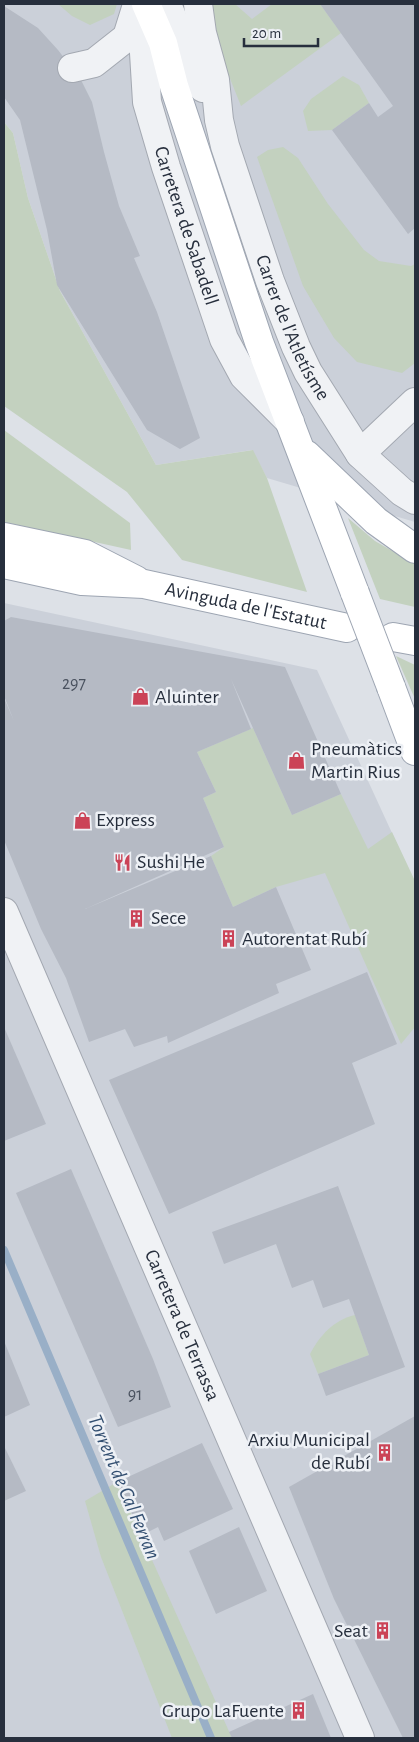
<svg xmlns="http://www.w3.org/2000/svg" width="419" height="1742" font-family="'Alegreya Sans',sans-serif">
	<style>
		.built { fill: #cbd0d9 }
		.green { fill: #c3d1bf }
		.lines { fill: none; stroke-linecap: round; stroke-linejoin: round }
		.stream { stroke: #99afc7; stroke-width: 8 }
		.building { fill: #b5bac4 }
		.minor-casing { stroke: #a3a8b1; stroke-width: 30 }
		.major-casing { stroke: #9da5b2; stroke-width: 30 }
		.minor { stroke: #f0f2f5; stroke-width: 28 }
		.major { stroke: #fff; stroke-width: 28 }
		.major-bridge-casing { stroke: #9da5b2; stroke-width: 30; stroke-linecap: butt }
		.major-bridge { stroke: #fff; stroke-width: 28 }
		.labels { text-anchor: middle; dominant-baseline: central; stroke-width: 5; stroke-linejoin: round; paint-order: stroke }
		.number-label { font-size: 18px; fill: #4a525f }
		.street-label { font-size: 20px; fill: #272f3d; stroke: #edf0f5 }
		.poi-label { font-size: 20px; fill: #272f3d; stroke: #edf0f5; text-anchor: start }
		.water-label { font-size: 21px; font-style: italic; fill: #324e70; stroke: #edf0f5 }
	</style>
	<rect width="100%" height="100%" fill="#dde1e7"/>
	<!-- built -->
	<g class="built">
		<path d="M4 4H415V522L267 478 252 450 156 465 60 291 28 198 13 133 4 122Z"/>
		<path d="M4 603 317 670 415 883V1738H4Z"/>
	</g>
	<!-- green -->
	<g class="green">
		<path d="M58 4H117L114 14 90 25 72 16Z"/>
		<path d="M210 4H235L252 19 272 4H320L341 33 241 106 219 51Z"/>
		<path d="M343 76 359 85 369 103 332 130 308 131 303 111 311 99Z"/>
		<path d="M4 122 13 133 28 198 60 291 156 465 253 450 267 478 307 592 182 560 127 492 4 406Z"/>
		<path d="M283 147 298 158 328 204 364 250 379 261 411 266 415 264V363L402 373 357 362 334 338 303 286 257 157 268 150Z"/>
		<path d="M4 430 130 523 131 550 4 522Z"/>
		<path d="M348 518 375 541 415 564V607L380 599Z"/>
		<path d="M396 656 415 665V699Z"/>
		<path d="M253 728 292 815 341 794 368 849 392 832 415 881V1027L401 1044 325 873 276 887 233 907 211 856 224 847 203 798 216 792 197 752Z"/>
		<path d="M355 1315 369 1355 318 1374 310 1354C320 1335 334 1320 355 1315Z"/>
		<path d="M117 1482 232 1738H172L101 1557 85 1501Z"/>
	</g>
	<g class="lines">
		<!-- stream -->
		<path class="stream" d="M4 1250 211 1738"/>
	</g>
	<!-- building -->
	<g class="building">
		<path d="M320 4H415V228L408 234 332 130 369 103 378 117 393 106Z"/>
		<path d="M4 6 38 28 58 50 81 80 92 102 104 152 119 206 140 256 134 258 157 312 200 438 180 449 147 430 57 285 47 230 20 120 4 97Z"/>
		<path d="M11 617 285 667 341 794 292 815 231 679 251 729 197 752 216 792 203 798 224 847 85 909 211 856 233 907 276 887 311 970 276 984 279 993 168 1043 167 1036 134 1047 125 1029 89 1042 66 978 41 929 4 840V698L14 721 4 696V621Z"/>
		<path d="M367 972 397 1044 352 1063 375 1124 169 1214 109 1080Z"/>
		<path d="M4 1027 46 1124 4 1141Z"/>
		<path d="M71 1169 153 1359 171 1407 118 1427 16 1193Z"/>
		<path d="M338 1186 405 1367 326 1396 318 1374 369 1355 349 1299 323 1308 313 1280 292 1288 276 1244 224 1264 212 1232Z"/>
		<path d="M4 1341 30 1405 4 1417Z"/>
		<path d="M415 1416V1738H403L334 1599 289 1487Z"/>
		<path d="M202 1443 233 1509 164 1541 158 1527 142 1535 117 1482Z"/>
		<path d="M4 1446 26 1491 4 1501Z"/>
		<path d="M239 1527 267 1591 216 1614 189 1551Z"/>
		<path d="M313 1694 331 1738H232L229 1732Z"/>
	</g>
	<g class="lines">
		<defs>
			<g id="minor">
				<path id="s1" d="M141 4 147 102 166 167 224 339 244 376 290 422"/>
				<path d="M167 4 194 72 203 88"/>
				<path id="s2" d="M198 4 202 33 215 80 219 120 225 146 270 281 296 347 308 372 360 454 402 492 415 500"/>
				<path d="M72 68 94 63 127 37 137 5"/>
				<path d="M360 454 415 402"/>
				<path id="s3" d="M4 912 360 1738"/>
			</g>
			<g id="major">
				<path d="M146 4 163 43 174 86 259 342 355 593"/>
				<path d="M307 455 376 521 415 549"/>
				<path d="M4 537 85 554 136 580"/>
				<path id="s4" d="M4 564 82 581 144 584 347 628"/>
				<path d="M393 637 415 641"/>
				<path d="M391 687 415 751"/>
			</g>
		</defs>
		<!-- minor casing -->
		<use href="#minor" class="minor-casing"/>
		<!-- major casing -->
		<use href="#major" class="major-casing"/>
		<!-- minor -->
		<use href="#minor" class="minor"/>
		<!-- major -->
		<use href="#major" class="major"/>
		<defs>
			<path id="major-bridge" d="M355 593 391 687"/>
		</defs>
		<!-- major-bridge casing -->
		<use href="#major-bridge" class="major-bridge-casing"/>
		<!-- major-bridge -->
		<use href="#major-bridge" class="major-bridge"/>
	</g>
	<!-- icons -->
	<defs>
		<symbol id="shop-bare" viewBox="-9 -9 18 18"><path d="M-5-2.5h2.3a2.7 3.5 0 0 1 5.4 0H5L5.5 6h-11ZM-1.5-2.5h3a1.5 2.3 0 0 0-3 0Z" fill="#cb4357" stroke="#edf0f5" stroke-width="2.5" paint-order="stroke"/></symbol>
		<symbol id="restaurant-bare" viewBox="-9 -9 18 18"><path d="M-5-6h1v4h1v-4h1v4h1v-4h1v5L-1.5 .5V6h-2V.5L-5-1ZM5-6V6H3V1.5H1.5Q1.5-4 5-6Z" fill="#cb4357" stroke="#edf0f5" stroke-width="2.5" paint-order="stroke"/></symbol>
		<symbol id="building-bare" viewBox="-9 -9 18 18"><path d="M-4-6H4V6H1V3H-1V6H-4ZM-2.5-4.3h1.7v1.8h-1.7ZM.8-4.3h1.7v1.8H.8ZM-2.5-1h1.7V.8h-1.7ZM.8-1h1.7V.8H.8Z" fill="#cb4357" stroke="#edf0f5" stroke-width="2.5" paint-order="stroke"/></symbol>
	</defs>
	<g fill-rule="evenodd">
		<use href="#shop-bare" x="128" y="684" width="25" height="25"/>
		<use href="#shop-bare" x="284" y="748" width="25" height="25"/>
		<use href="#shop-bare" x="70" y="808" width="25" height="25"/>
		<use href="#restaurant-bare" x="110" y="850" width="25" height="25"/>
		<use href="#building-bare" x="124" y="906" width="25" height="25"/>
		<use href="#building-bare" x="216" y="926" width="25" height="25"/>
		<use href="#building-bare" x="372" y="1440" width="25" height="25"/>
		<use href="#building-bare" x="370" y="1618" width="25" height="25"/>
		<use href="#building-bare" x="286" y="1698" width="25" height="25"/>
	</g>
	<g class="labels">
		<!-- number labels -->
		<g class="number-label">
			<text x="74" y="684">297</text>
			<text x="135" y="1395">91</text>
		</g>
		<!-- street labels -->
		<g class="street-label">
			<text stroke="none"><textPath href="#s1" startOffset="228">Carretera de Sabadell</textPath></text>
			<text stroke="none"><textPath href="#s2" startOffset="339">Carrer de l'Atletísme</textPath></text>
			<text stroke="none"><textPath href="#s4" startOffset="246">Avinguda de l'Estatut</textPath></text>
			<text stroke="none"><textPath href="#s3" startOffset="450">Carretera de Terrassa</textPath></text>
		</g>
		<!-- poi labels -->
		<g class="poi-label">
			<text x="155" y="697">Aluinter</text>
			<text x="311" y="749">Pneumàtics<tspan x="311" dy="23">Martin Rius</tspan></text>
			<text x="96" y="820">Express</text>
			<text x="137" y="862">Sushi He</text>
			<text x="151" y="918">Sece</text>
			<text x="242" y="939">Autorentat Rubí</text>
			<text x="370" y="1440" text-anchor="end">Arxiu Municipal<tspan x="370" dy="23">de Rubí</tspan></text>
			<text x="368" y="1631" text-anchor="end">Seat</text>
			<text x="284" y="1711" text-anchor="end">Grupo LaFuente</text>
		</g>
		<!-- water labels -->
		<g class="water-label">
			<text transform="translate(124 1487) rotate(67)">Torrent de Cal Ferran</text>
		</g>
	</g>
	<!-- border -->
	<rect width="419" height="1742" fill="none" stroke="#272f3d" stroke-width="10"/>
	<!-- scale -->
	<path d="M244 38v8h74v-8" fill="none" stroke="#272f3d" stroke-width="2.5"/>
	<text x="252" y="38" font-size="15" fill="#272f3d" stroke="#edf0f5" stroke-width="4" paint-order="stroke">20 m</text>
</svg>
